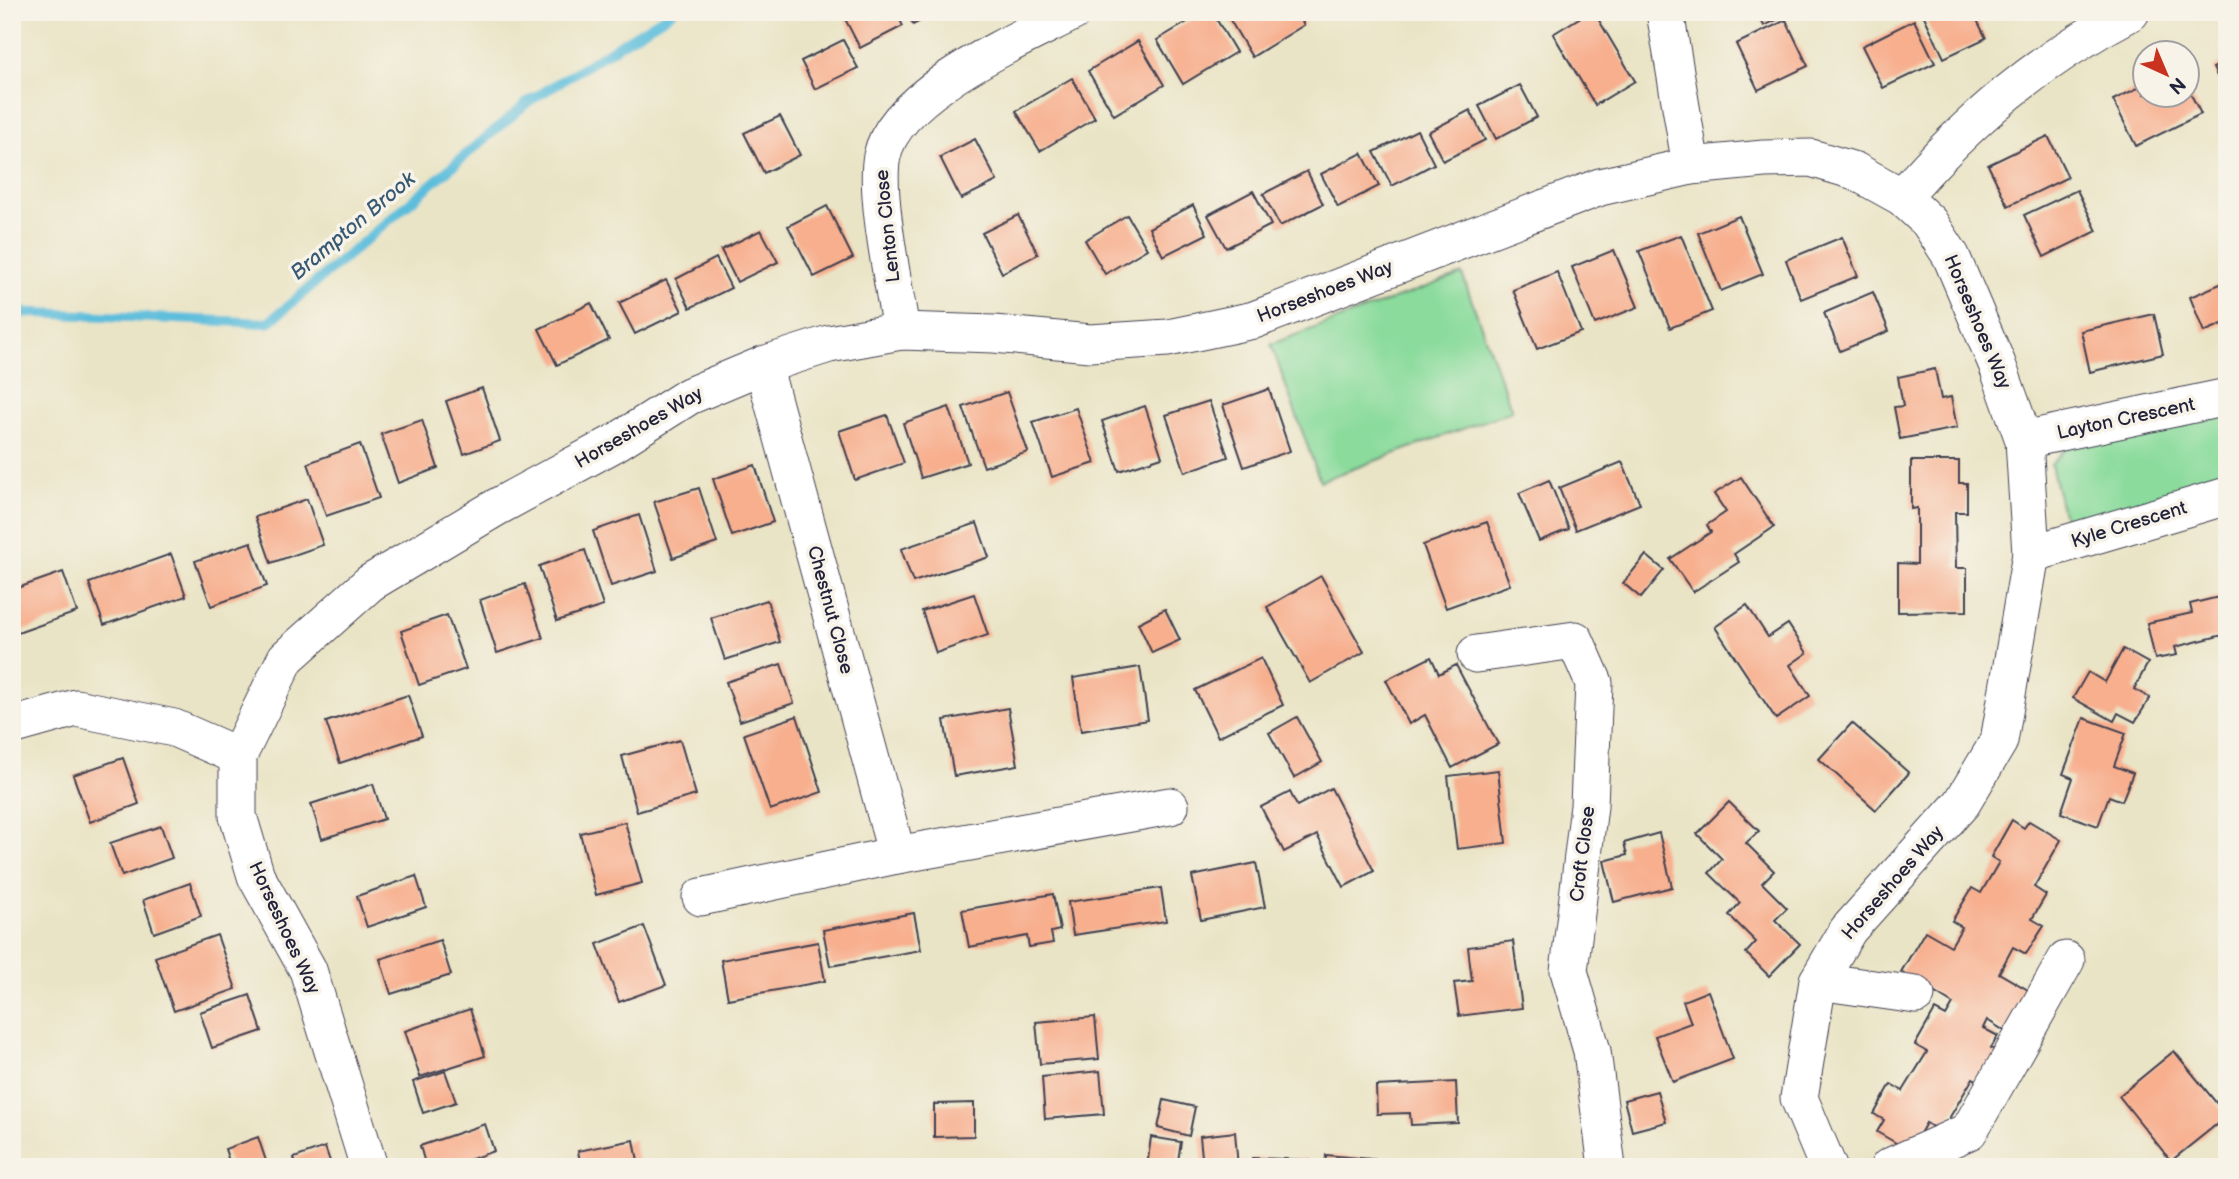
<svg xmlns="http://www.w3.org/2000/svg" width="2239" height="1179" font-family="'Balsamiq Sans',sans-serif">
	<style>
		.green { fill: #8adb9c; stroke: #567e6c; stroke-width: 2 }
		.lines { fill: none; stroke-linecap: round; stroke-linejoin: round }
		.stream { stroke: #5dbedc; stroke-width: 10 }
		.building { fill: #f7af8e }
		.minor-casing { stroke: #403f50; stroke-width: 39 }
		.minor { stroke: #fff; stroke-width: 37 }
		.labels { text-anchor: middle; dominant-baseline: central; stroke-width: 7; stroke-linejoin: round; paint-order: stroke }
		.street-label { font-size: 19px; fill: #22223b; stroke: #f7f3e8 }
		.water-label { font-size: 21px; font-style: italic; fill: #375973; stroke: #f7f3e8 }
	</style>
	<rect width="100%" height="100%" fill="#f7f3e8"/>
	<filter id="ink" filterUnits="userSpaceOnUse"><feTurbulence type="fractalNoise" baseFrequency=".0143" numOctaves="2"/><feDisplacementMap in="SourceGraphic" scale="14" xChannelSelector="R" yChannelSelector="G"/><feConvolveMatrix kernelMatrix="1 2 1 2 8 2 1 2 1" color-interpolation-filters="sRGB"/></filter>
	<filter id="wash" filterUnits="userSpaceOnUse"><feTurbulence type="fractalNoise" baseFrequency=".00686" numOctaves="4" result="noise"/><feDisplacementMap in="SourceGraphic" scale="28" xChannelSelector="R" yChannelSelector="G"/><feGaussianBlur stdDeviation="1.57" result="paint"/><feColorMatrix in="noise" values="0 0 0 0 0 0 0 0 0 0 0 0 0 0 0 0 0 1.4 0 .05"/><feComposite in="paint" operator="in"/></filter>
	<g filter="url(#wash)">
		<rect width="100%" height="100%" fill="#eae4c6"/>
		<!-- green -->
		<g class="green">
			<path d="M1462 274 1512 411 1320 481 1271 344Z"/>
			<path d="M2227 411V489L2077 531 2065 522 2051 465 2068 445Z"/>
		</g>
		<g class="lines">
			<!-- stream -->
			<path class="stream" d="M12 312 268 323 528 102 672 12"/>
		</g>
		<g id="blocks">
			<!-- building -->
			<g class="building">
				<path d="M853 12H896L903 26 860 48 844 17Z"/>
				<path d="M907 12H938L913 25Z"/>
				<path d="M1204 12H1212L1236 52 1183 84 1157 40Z"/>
				<path d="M1230 12H1297L1304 25 1252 57 1227 15Z"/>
				<path d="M1589 12H1594L1635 81 1595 105 1553 34Z"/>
				<path d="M1757 12H1793L1764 26Z"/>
				<path d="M1922 12H1973L1986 38 1944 58Z"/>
				<path d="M1786 20 1808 66 1758 90 1736 44Z"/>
				<path d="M1914 20 1935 63 1883 88 1862 46Z"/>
				<path d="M843 40 858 68 815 89 801 61Z"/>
				<path d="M1138 41 1164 85 1114 115 1088 71Z"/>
				<path d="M2227 61V96L2213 68Z"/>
				<path d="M1072 78 1095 118 1040 151 1016 111Z"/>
				<path d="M1520 85 1537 117 1496 139 1479 106Z"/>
				<path d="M2144 85V94H2186V85L2201 114 2136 146 2113 100Z"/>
				<path d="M1470 110 1485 140 1443 161 1428 132Z"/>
				<path d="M780 116 800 155 764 173 744 133Z"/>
				<path d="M1417 130 1434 164 1392 186 1374 152Z"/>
				<path d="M2048 136 2068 177 2008 206 1988 165Z"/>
				<path d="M975 139 997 181 961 199 940 157Z"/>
				<path d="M1362 153 1379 186 1338 207 1321 174Z"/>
				<path d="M1307 171 1323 204 1280 226 1263 194Z"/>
				<path d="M2077 190 2097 231 2044 257 2024 215Z"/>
				<path d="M1253 191 1271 225 1226 248 1208 215Z"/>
				<path d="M1193 205 1207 234 1163 256 1149 228Z"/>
				<path d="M827 206 853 258 814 277 788 226Z"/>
				<path d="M1018 215 1038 254 1002 273 982 233Z"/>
				<path d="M1127 215 1147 249 1105 274 1085 240Z"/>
				<path d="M1739 216 1763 274 1721 291 1698 233Z"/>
				<path d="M761 230 778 262 737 282 721 250Z"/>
				<path d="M1681 235 1712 311 1670 328 1639 251Z"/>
				<path d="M1842 237 1858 276 1801 299 1786 260Z"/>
				<path d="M1614 250 1638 307 1595 324 1572 267Z"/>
				<path d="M716 258 731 288 690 308 676 279Z"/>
				<path d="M1557 272 1581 332 1537 349 1513 290Z"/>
				<path d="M666 280 682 311 635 334 619 303Z"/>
				<path d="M2227 281V322L2204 332 2190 297Z"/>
				<path d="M1873 292 1889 331 1840 351 1824 313Z"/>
				<path d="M591 303 609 340 557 365 539 329Z"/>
				<path d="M2154 314 2163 354 2090 372 2081 331Z"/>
				<path d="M1935 369 1941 399 1951 397 1957 428 1900 439 1894 407 1903 406 1898 377Z"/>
				<path d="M482 388 500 441 464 454 446 401Z"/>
				<path d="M1269 389 1290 451 1244 467 1223 405Z"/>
				<path d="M1007 392 1028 452 984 467 963 407Z"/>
				<path d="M1209 401 1228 457 1185 472 1166 415Z"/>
				<path d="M1145 406 1162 457 1119 471 1102 421Z"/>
				<path d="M949 407 968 463 921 478 903 423Z"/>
				<path d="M1076 408 1095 463 1052 477 1033 422Z"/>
				<path d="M887 415 904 463 855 480 839 431Z"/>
				<path d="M422 420 438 468 398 483 381 434Z"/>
				<path d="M360 444 379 498 326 516 308 463Z"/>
				<path d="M1911 461H1959V483H1967V512H1955L1956 568H1967V611L1898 612V563L1917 564V508L1911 509Z"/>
				<path d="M1622 462 1640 504 1576 530 1559 488Z"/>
				<path d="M755 465 773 522 732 536 713 479Z"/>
				<path d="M1741 477 1774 527 1734 554 1739 562 1693 592 1670 559 1711 532 1707 525 1726 512 1714 494Z"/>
				<path d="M1549 480 1569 529 1539 541 1519 493Z"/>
				<path d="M699 488 717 543 673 558 654 502Z"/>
				<path d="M307 499 323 545 271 563 255 517Z"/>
				<path d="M639 515 657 571 611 586 593 531Z"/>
				<path d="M1487 522 1510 585 1446 608 1423 545Z"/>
				<path d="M977 523 989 557 913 582 901 549Z"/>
				<path d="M251 542 267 586 211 606 195 561Z"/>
				<path d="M585 550 603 606 557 621 539 566Z"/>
				<path d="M171 554 186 596 104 625 89 583Z"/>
				<path d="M1646 555 1664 570 1641 598 1623 583Z"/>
				<path d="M63 572 77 612 12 635V590Z"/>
				<path d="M1321 576 1364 652 1310 683 1267 607Z"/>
				<path d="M525 584 543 638 497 653 480 600Z"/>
				<path d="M974 594 988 635 936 653 922 611Z"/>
				<path d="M2227 595V634L2175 647 2177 655 2155 659 2147 623 2192 613 2190 604Z"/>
				<path d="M767 600 780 642 725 660 711 618Z"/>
				<path d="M1747 605 1768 637 1788 624 1807 653 1790 665 1810 696 1776 719 1715 627Z"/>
				<path d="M1165 609 1180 640 1152 653 1138 623Z"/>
				<path d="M447 615 466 669 419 685 401 631Z"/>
				<path d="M2123 649 2148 663 2134 689 2150 698 2135 722 2118 713 2114 721 2073 698 2088 672 2105 682Z"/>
				<path d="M1431 657 1439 674 1456 665 1498 744 1452 768 1425 715 1409 724 1386 680Z"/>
				<path d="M1261 658 1283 705 1218 737 1195 690Z"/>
				<path d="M781 664 794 703 740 721 726 682Z"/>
				<path d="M1140 667 1148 720 1081 731 1073 678Z"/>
				<path d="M408 695 422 736 340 763 326 722Z"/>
				<path d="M1008 708 1018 765 954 776 944 720Z"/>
				<path d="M797 716 822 792 770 810 744 734Z"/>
				<path d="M1297 717 1322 762 1294 778 1269 733Z"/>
				<path d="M2084 718 2126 733 2114 766 2133 773 2122 801 2109 796 2098 826 2061 813 2073 778 2063 774Z"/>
				<path d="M1852 723 1909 773 1876 810 1819 759Z"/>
				<path d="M680 740 696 795 637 812 622 756Z"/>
				<path d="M123 758 139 804 90 822 73 775Z"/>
				<path d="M1498 770 1506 843 1457 849 1448 776Z"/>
				<path d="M373 784 384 819 322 839 311 804Z"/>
				<path d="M1331 788 1374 871 1344 887 1317 835 1284 852 1261 807 1290 792 1297 806Z"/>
				<path d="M1729 802 1759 831 1746 843 1774 871 1762 883 1787 908 1775 920 1800 944 1769 976 1746 953 1756 942 1729 915 1740 903 1709 873 1722 859 1697 834Z"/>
				<path d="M2012 820 2024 828 2029 821 2061 840 2034 887 2046 895 2032 919 2044 926 2026 954 2013 947 1999 973 2035 994 2011 1035 1987 1020 1983 1028 1998 1036 1991 1048 2003 1056 1986 1085 1973 1078 1941 1132 1926 1123 1910 1151 1877 1132 1884 1120 1874 1114 1891 1084 1903 1091 1927 1052 1915 1045 1935 1010 1946 1016 1953 1004 1901 972 1925 931 1951 946 1962 927 1952 921 1972 888 1981 893 1999 862 1991 857Z"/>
				<path d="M625 822 642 883 596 895 580 833Z"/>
				<path d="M161 826 172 858 122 876 110 843Z"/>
				<path d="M1659 833 1672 887 1614 902 1604 861 1627 855 1624 843Z"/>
				<path d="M1256 863 1265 907 1201 920 1192 876Z"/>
				<path d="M416 876 426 907 367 927 357 896Z"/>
				<path d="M190 883 201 916 154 933 143 900Z"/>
				<path d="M1161 888 1166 921 1073 935 1068 902Z"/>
				<path d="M1053 894 1060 930 1051 932 1053 943 1029 947 1027 936 969 947 962 910Z"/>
				<path d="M914 913 921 950 830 966 823 930Z"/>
				<path d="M644 926 666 985 619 1002 597 944Z"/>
				<path d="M217 935 236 989 174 1011 155 957Z"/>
				<path d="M440 940 451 975 391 994 380 959Z"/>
				<path d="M1513 941 1522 1008 1459 1016 1454 983 1472 981 1468 947Z"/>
				<path d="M818 942 825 981 728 999 721 960Z"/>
				<path d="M1708 991 1733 1059 1673 1082 1655 1036 1691 1023 1683 1001Z"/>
				<path d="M250 995 262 1031 212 1048 200 1012Z"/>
				<path d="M470 1009 485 1056 420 1077 405 1031Z"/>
				<path d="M1095 1017 1099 1059 1040 1064 1036 1022Z"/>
				<path d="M2174 1051 2227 1116 2171 1161 2119 1096Z"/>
				<path d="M445 1071 456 1102 423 1113 413 1082Z"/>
				<path d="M1100 1071 1104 1114 1045 1119 1042 1077Z"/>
				<path d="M1456 1082 1458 1123 1411 1125 1410 1113 1377 1114 1376 1086Z"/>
				<path d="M1657 1091 1666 1122 1632 1131 1624 1100Z"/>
				<path d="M1164 1100 1195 1107 1189 1136 1158 1128Z"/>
				<path d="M974 1103V1136L934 1137V1104Z"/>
				<path d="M485 1124 494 1151 471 1159 474 1167H426L420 1146Z"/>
				<path d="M1235 1132 1238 1167H1203L1200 1136Z"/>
				<path d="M258 1137 268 1167H231L225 1149Z"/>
				<path d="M1151 1137 1181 1142 1177 1167H1147Z"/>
				<path d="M634 1140 639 1167H581L578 1151Z"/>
				<path d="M325 1147 332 1167H297L294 1158Z"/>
				<path d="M1326 1155 1381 1160 1380 1167H1325Z"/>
				<path d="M1252 1158 1310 1160V1167H1252Z"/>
			</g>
		</g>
	</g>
	<g filter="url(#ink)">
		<use href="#blocks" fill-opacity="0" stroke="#403f50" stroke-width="2"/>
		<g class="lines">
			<defs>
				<g id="minor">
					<path d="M1665 12 1691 166"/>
					<path d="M1902 197C1969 119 2039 60 2131 12"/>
					<path d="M901 331C895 290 874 193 882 156 895 92 1019 40 1073 12"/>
					<path d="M763 365 897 855"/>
					<path d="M2024 440 2227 397"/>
					<path d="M2031 554 2227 496"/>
					<path d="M1476 654 1575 640 1594 683 1589 806 1569 971 1592 1051 1607 1167"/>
					<path d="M12 726 76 708 174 728 238 756"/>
					<path d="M701 897 897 855 1170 806"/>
					<path d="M1818 981 1916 995"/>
					<path d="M369 1167 308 970 256 876 238 816V756L286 658 370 583 497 507 615 443 689 396 763 365 829 344 901 331 994 334 1090 343 1168 338 1254 320 1600 187 1691 166 1764 159 1811 158 1855 171 1902 197 1929 222 1951 256 1997 364 2024 440 2031 554 1999 741 1962 803 1848 930 1818 981 1799 1098 1828 1167"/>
					<path d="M1889 1167 1969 1131 2066 960"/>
				</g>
			</defs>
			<!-- minor casing -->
			<use href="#minor" class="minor-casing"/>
			<!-- minor -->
			<use href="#minor" class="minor"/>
		</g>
	</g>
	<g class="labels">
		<!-- street labels -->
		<g class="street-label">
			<text transform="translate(888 226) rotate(-96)">Lenton Close</text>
			<text transform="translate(1325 292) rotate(-21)">Horseshoes Way</text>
			<text transform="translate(1977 322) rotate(67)">Horseshoes Way</text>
			<text transform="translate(2126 419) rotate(-12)">Layton Crescent</text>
			<text transform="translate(639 428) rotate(-30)">Horseshoes Way</text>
			<text transform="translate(2129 525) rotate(-17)">Kyle Crescent</text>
			<text transform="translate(830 610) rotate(75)">Chestnut Close</text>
			<text transform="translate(1583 854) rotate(-83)">Croft Close</text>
			<text transform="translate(1893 883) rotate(-49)">Horseshoes Way</text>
			<text transform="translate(284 928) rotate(65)">Horseshoes Way</text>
		</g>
		<!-- water labels -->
		<g class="water-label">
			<text transform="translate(353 226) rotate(-40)">Brampton Brook</text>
		</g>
	</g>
	<!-- margin -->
	<rect width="2239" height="1179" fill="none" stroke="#f7f3e8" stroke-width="42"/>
	<!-- north arrow -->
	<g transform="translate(2166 74) rotate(136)"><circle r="33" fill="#f7f3e8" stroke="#a29fa3" stroke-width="2"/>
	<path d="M0-5L12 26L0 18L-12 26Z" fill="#c8321e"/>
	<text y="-10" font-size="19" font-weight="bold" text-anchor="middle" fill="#22223b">N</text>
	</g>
</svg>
